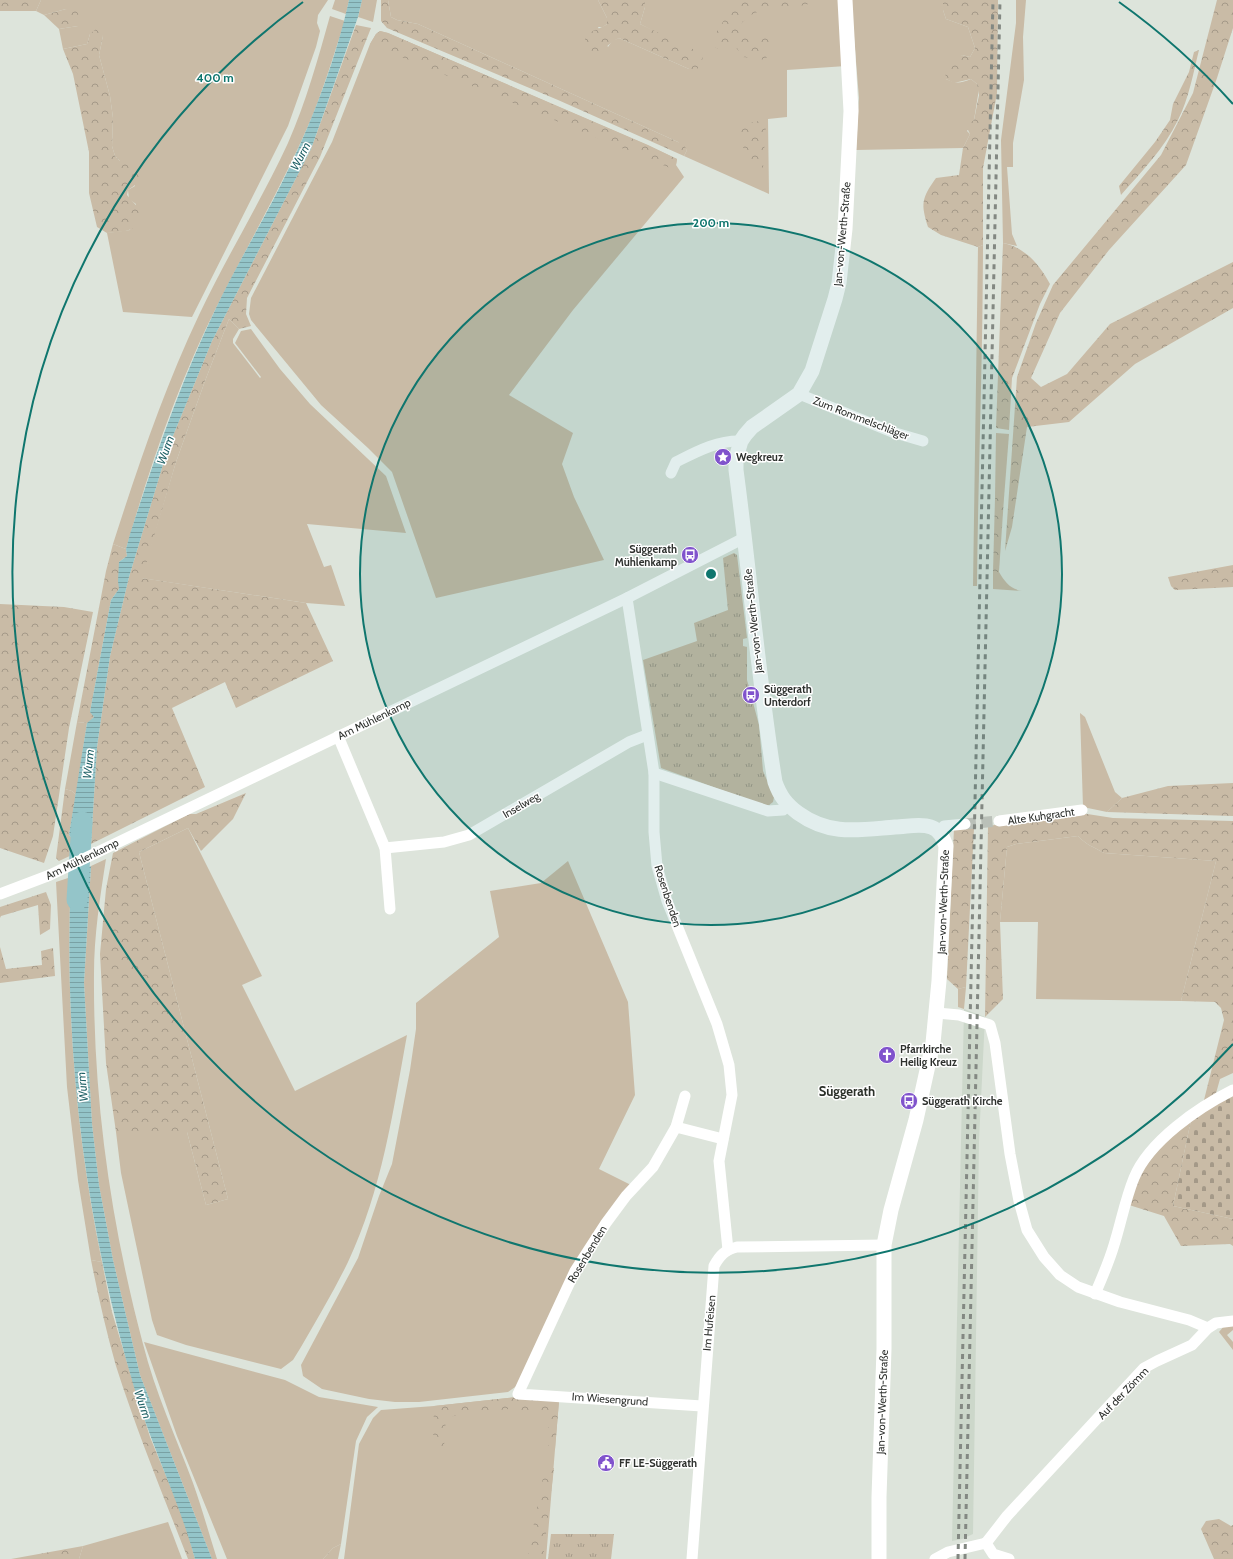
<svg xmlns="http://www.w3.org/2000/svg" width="1233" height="1559" font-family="Cabin,sans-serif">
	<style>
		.built { fill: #ccd7ca }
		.grass { fill: #c9bba6 }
		.forest { fill: url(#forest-crowns) }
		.cemetery { fill: url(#cemetery-stones) }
		.park { fill: url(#park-tufts) }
		.water { fill: url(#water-rules) }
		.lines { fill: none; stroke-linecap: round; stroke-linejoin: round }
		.river { stroke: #94c5c9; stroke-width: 21 }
		.street-tunnel { stroke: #bac0b8; stroke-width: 11; stroke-dasharray: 11 5.5; stroke-linecap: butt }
		.street { stroke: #fff; stroke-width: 11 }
		.secondary { stroke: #fff; stroke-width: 15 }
		.rail { stroke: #838882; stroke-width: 3; stroke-dasharray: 5 5; stroke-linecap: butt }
		.ring { fill: none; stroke: #0f766e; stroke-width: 2 }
		.labels { text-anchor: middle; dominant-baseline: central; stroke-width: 3; stroke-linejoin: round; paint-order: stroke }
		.street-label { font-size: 11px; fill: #2e312e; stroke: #fff }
		.poi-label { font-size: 11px; font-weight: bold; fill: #2e312e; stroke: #fff; text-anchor: start }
		.water-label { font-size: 12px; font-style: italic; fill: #1e6065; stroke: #fff }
		.quarter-label { font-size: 13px; font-weight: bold; fill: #2b3029; stroke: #fff }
		.centre { fill: #0f766e; stroke: #fff; stroke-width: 2 }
		.ring-label { font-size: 12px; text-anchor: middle; font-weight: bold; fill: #0f766e; stroke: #fff; stroke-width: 3; stroke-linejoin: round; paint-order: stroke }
	</style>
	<defs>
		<pattern id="forest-crowns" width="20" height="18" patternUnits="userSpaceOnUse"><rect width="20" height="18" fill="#c9bba6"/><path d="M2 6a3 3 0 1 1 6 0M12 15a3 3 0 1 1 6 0" fill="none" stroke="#a49988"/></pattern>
		<pattern id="cemetery-stones" width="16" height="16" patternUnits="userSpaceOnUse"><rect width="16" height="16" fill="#c9bba6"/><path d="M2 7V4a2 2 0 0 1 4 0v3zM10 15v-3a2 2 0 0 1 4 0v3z" fill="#a49988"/></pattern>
		<pattern id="park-tufts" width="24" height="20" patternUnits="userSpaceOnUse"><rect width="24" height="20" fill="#c9bba6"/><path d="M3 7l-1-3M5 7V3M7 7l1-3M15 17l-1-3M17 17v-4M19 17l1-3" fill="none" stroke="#a49988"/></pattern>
		<pattern id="water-rules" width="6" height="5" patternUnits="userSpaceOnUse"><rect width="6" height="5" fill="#94c5c9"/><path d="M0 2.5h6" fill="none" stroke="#79a1a4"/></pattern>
	</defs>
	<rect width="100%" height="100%" fill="#dde4db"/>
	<!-- built -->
	<path class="built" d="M964 1009 985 1017 979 1141 973 1534 962 1539 952 1541Z"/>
	<!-- grass -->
	<g class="grass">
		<path d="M41 0H328L318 15 317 23 320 31 316 47 288 126 192 317 123 312 107 233 130 230 136 204 129 199 128 190 135 186 120 161 115 156 112 146 113 118 110 96 99 55 103 36 90 34 87 44 63 49 59 29 78 26 66 9 44 15 36 11Z"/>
		<path d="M335 0H349L346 14 332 9Z"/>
		<path d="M362 0H377L373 22 358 17Z"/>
		<path d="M388 0H598L607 18V24L603 27H598L608 47 612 41 619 38 689 69H697L661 35 640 24 645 7V0H839L846 66 787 70V117L768 119 769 194 684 156 687 150 678 142 418 24 397 20 391 17Z"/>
		<path d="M851 0H943V10L946 19 968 27 975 48 970 57 962 55 946 79C956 84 961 83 971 79L977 84 979 89 974 120 967 131 970 134 963 148 856 150 859 98Z"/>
		<path d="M1016 0H1026L1023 37 1024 80 1013 143V167H1007L1012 234 1017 246 1003 243 1001 140 1016 23Z"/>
		<path d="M330 16 345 21C333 56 323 92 308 126 281 188 247 246 217 306 178 383 150 466 126 549L113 544C138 466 164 389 199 315 227 256 261 201 288 143 306 102 318 59 330 16Z"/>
		<path d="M380 31 388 33 648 145 677 159 676 165 684 177 573 310 509 395 573 433 562 464 574 497 604 560 436 598 392 472 368 448 321 405 251 320 249 314 251 298 332 142 370 44 376 34Z"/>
		<path d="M983 245C983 359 978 473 977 586H973L978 247Z"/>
		<path d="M229 319 239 329 233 339V343L260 378 261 377 235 343 241 331 251 329 280 369 310 404 386 476 406 533 307 524 324 567 331 565 345 606 306 603 141 578 176 462 205 381Z"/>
		<path d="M996 433 1009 434 1004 498H995Z"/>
		<path d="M993 572H999C1005 582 1010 589 1022 591L993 589Z"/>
		<path d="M1080 713 1085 717 1115 792 1122 798 1107 812 1083 807Z"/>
		<path d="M77 722 87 723 76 795 72 791 65 789Z"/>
		<path d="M188 828 262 976 242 985 295 1091 407 1035C393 1112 382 1190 348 1262 334 1291 317 1319 301 1347L293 1360 281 1369 186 1345 157 1335 152 1320 121 1173 116 1132H187L206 1205 228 1199 139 852Z"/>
		<path d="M1078 836C1086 845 1094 847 1104 853L1216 861 1181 1001 1036 999 1038 922H1000L1007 847 1016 844Z"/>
		<path d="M106 859C100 897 94 936 94 974 93 1099 111 1224 143 1344 155 1392 176 1437 193 1483 202 1508 209 1534 217 1559H212L140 1375 113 1260 99 1185 92 1124 84 983 91 866Z"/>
		<path d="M568 861 628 1002 635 1095 599 1169 631 1185 606 1217 518 1385 508 1392 419 1402H395L369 1399 322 1389 303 1376 301 1365 358 1258 379 1196 392 1164 410 1070 416 1029V1003L499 937 490 891 541 883Z"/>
		<path d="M71 877C65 1006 76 1136 102 1262L91 1260 78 1180 67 1087 56 882Z"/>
		<path d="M966 987 964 1009 958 1007V989Z"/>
		<path d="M1233 1325V1330L1227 1335 1233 1342V1350L1219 1332 1224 1326Z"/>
		<path d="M144 1342 285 1380 319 1397 378 1407 367 1417 356 1441 341 1544 333 1548 323 1559H227L177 1436Z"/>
		<path d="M517 1397 559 1401 546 1559H344L359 1444 373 1418 381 1410 434 1406Z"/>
		<path d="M168 1522 182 1559H79L83 1546Z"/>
	</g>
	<!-- forest -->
	<g class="forest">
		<path d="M0 0H41L36 11H0Z"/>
		<path d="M381 0H388L391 17 397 20 418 24 678 142 684 145 687 150 684 156 558 100 387 28 381 21Z"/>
		<path d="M598 0H645V7L640 24 699 52 703 56 701 66 697 69H689L619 38C610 42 605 50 594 53 572 32 597 32 607 24V18Z"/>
		<path d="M728 0H814L812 3C782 13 757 0 737 29L743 34 766 33 773 44 771 50 765 60 743 57 735 46 720 50 715 47 711 40 730 11Z"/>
		<path d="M943 0H998L997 93 983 168V245L978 247 941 235 928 227C921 204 921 199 936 178L959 175 963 148 970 134 966 126 974 120 979 95 977 84 971 79 954 83 946 79 945 71 947 64 962 55 970 57 975 48 968 27 946 19 943 10Z"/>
		<path d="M1217 0H1233V28L1217 78 1186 165 1109 250 1060 313 1031 378 1041 387 1067 374 1110 324 1233 262V308L1135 364 1069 422 1027 427 1012 527 1005 551 1017 377 1036 323 1053 285 1161 155 1193 93Z"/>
		<path d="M66 9 77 11 80 19 78 26 59 29 44 15Z"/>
		<path d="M356 25 371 28 320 157 247 298 246 314 251 326 239 329 229 319 205 381 176 462 142 578 306 603 333 661 236 708 225 682 172 708 205 787 91 844 97 747 110 656 129 577 168 448 212 341 311 149Z"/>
		<path d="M96 29 103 36 99 55 110 96 113 118 112 146 115 156 120 161H128C142 174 145 179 128 190L127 195 141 211C139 233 126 231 107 233L97 227 89 193V152L73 74 63 49 87 44 90 34Z"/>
		<path d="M380 31 388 33 647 145 677 159 676 165 670 168 370 44 376 34Z"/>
		<path d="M1199 50C1193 74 1189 98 1178 120 1164 149 1141 172 1121 195L1119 186 1155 142 1170 120 1173 104 1189 72 1194 52Z"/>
		<path d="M759 121 766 125 763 168C747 158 740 148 740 129L749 123Z"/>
		<path d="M1003 243C1026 248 1039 264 1050 284L1040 304 1012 378 1009 430 996 428Z"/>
		<path d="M995 498H1004L999 572H993Z"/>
		<path d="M113 544 126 549 127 556 119 562V589L111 600 90 712 94 716 91 721 87 723 77 722 106 571Z"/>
		<path d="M1233 565V587L1175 590 1171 586 1168 577Z"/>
		<path d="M0 604 64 607 93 612 69 728 53 836 44 863 0 848Z"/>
		<path d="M1233 783V816L1107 812 1122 798 1168 786Z"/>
		<path d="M65 789 72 791 76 795 69 835C75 841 76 846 74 854L59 861 56 858Z"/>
		<path d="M246 793 233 819 201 851 188 828 139 852 228 1199 206 1205 187 1132H116L106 1063 100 954 106 889 113 853 189 814H196Z"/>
		<path d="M1081 813 1113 818 1233 821V1073L1220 1079 1215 1097 1203 1104 1224 1020 1221 1008 1215 1002 1181 1001 1216 861 1104 853C1094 847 1086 845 1078 836L1016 844 1007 847 1000 922 1003 999 985 1017 988 826Z"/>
		<path d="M954 828H974L966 987 958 989 947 979Z"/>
		<path d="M46 892 51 905 50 929 40 935 38 905 1 916 0 918V907Z"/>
		<path d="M0 947 6 969 42 965 41 951 53 948 55 976 0 983Z"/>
		<path d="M1191 1120 1173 1206 1233 1219V1246L1230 1244 1181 1246 1164 1216 1129 1205 1140 1173 1164 1143Z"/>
		<path d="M91 1260 102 1262 112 1312 135 1389 150 1437 185 1522 195 1559H188C163 1495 137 1432 116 1366 106 1331 98 1295 91 1260Z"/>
		<path d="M517 1397 559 1401 555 1449H548V1412L509 1409 446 1417 444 1447 433 1446 434 1406Z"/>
		<path d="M545 1467 554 1468 543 1559H527Z"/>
		<path d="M1219 1519 1231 1526 1233 1525V1559H1214L1201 1529 1206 1521Z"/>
		<path d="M341 1544 338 1559H323L333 1548Z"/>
		<path d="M83 1546 79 1559H11Z"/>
	</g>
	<!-- cemetery -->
	<path class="cemetery" d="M1233 1094V1219L1173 1206 1191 1120Z"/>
	<!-- park -->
	<g class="park">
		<path d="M734 553 737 555 747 638 743 639V646L747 647V680L759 725 763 771 774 797 773 802 769 805H763L661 768 643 660 697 641 694 623 728 610 723 558Z"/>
		<path d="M551 1534H614L611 1559H548Z"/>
	</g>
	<!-- water -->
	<g class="water">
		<path d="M349 0H362L358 17 311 149 212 341 168 448 129 577 110 656 97 747 91 844 74 854C76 846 75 841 69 835L87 723 94 717 90 712 111 600 119 589 118 581 119 562 127 556 126 549 130 534C155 457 181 381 216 308 239 260 267 215 289 168 314 117 337 55 349 0Z"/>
		<path d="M91 866 84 983 92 1124 99 1185 113 1260 140 1375 212 1559H195C179 1500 151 1446 134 1387 85 1222 63 1049 71 877Z"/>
	</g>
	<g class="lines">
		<!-- river -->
		<path class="river" d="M77 900 82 822"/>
		<!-- street-tunnel -->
		<path class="street-tunnel" d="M965 824 999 821"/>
		<!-- street -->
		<g class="street">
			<path d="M799 394 892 432 923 441"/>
			<path d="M671 473 676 462C696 452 718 440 741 441"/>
			<path d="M627 598 654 773V832L657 866 667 901 717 1024 729 1065 732 1095 719 1161 728 1250"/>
			<path d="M338 736 385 848 390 909"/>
			<path d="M654 773 768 811 783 810 788 805"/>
			<path d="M999 821 1082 810"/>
			<path d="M938 832 944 826 965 824"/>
			<path d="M385 848 444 842 469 835 629 742 647 735"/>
			<path d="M0 894 50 875 627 598 744 538"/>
			<path d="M937 1013 959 1015 990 1025 995 1043 1010 1154 1019 1201 1027 1230 1044 1257 1060 1275 1078 1287 1120 1302 1189 1320 1208 1328"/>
			<path d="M685 1096 676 1127 653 1167 626 1196 606 1223 575 1271 518 1394 702 1406"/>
			<path d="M676 1127 723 1139"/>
			<path d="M1095 1294C1102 1278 1109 1262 1114 1245 1121 1223 1125 1200 1134 1178 1149 1141 1199 1107 1233 1090"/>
			<path d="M986 1543 1007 1516 1144 1368 1157 1361 1192 1345 1208 1328 1216 1323 1233 1321"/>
			<path d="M986 1543 993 1554 1009 1559"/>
			<path d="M692 1559 714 1266C720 1255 725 1250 737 1247L884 1245"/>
			<path d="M935 1559 948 1552 986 1543"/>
		</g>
		<!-- secondary -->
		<path class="secondary" d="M845 0 851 111 845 229 839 283 835 299 812 371 799 394 752 427 745 435 741 441 736 458V470C750 574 758 678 775 782 780 796 786 804 798 813 830 836 858 830 895 827 906 827 920 823 931 827 940 830 943 838 946 846L939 981 933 1043 916 1120 891 1210 884 1245V1349L879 1497V1559"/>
		<!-- rail -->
		<g class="rail">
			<path d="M958 1559 993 0"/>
			<path d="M965 1559 1000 0"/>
		</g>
	</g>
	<!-- distance rings -->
	<circle cx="711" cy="574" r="351" fill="#0f766e" fill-opacity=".12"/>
	<g class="ring">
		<circle cx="711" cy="574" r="351"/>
		<path d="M1233 1044A702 702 0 1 1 303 2M1119 2A702 702 0 0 1 1233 104"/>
	</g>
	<!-- icons -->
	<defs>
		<symbol id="sight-disc" viewBox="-11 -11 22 22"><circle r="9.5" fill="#8053cc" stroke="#fff"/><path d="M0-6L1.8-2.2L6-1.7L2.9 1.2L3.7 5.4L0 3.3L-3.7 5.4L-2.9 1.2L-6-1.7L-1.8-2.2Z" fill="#fff"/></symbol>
		<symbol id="bus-disc" viewBox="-11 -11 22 22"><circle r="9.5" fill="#8053cc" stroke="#fff"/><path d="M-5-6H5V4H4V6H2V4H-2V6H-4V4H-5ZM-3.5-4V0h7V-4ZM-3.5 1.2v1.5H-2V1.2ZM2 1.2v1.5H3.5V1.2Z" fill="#fff"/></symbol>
		<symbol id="church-disc" viewBox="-11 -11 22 22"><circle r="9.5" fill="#8053cc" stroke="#fff"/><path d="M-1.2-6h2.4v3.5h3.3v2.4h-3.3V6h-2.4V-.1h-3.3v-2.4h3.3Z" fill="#fff"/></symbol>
		<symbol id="civic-disc" viewBox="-11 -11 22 22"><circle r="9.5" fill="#8053cc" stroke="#fff"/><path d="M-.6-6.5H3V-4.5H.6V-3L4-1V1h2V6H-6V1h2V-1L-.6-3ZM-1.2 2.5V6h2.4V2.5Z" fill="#fff"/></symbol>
	</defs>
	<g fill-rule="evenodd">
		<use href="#sight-disc" x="713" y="447" width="20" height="20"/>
		<use href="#bus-disc" x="680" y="545" width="20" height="20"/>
		<use href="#bus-disc" x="741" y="685" width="20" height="20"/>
		<use href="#church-disc" x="877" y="1045" width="20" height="20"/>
		<use href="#bus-disc" x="899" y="1091" width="20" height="20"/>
		<use href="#civic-disc" x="596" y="1453" width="20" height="20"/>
	</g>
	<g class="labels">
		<!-- street labels -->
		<g class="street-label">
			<text transform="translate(842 234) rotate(-85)">Jan-von-Werth-Straße</text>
			<text transform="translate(861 418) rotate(21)">Zum Rommelschläger</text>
			<text transform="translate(753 621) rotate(-96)">Jan-von-Werth-Straße</text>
			<text transform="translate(374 719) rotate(-26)">Am Mühlenkamp</text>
			<text transform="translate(521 805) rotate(-30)">Inselweg</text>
			<text transform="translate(1041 816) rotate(-8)">Alte Kuhgracht</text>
			<text transform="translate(82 859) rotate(-26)">Am Mühlenkamp</text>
			<text transform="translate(668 896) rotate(72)">Rosenbenden</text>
			<text transform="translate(943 902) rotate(-88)">Jan-von-Werth-Straße</text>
			<text transform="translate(587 1254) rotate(-59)">Rosenbenden</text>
			<text transform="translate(709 1323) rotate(-85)">Im Hufeisen</text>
			<text transform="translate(1123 1393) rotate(-46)">Auf der Zömm</text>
			<text transform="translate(610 1399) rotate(4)">Im Wiesengrund</text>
			<text transform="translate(882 1402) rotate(-88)">Jan-von-Werth-Straße</text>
		</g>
		<!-- poi labels -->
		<g class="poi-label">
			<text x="736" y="457">Wegkreuz</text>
			<text x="677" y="549" text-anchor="end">Süggerath<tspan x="677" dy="13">Mühlenkamp</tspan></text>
			<text x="764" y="689">Süggerath<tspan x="764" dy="13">Unterdorf</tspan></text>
			<text x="900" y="1049">Pfarrkirche<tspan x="900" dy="13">Heilig Kreuz</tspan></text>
			<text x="922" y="1101">Süggerath Kirche</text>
			<text x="619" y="1463">FF LE-Süggerath</text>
		</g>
		<!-- water labels -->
		<g class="water-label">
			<text transform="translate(300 156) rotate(-63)">Wurm</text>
			<text transform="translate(165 450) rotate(-70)">Wurm</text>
			<text transform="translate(88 764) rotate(-84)">Wurm</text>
			<text transform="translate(82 1087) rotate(-96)">Wurm</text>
			<text transform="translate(143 1404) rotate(71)">Wurm</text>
		</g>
		<!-- quarter labels -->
		<g class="quarter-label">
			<text x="847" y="1091">Süggerath</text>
		</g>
	</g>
	<circle cx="711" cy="574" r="6" class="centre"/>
	<g class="ring-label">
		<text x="215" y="82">400 m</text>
		<text x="711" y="227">200 m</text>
	</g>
</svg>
